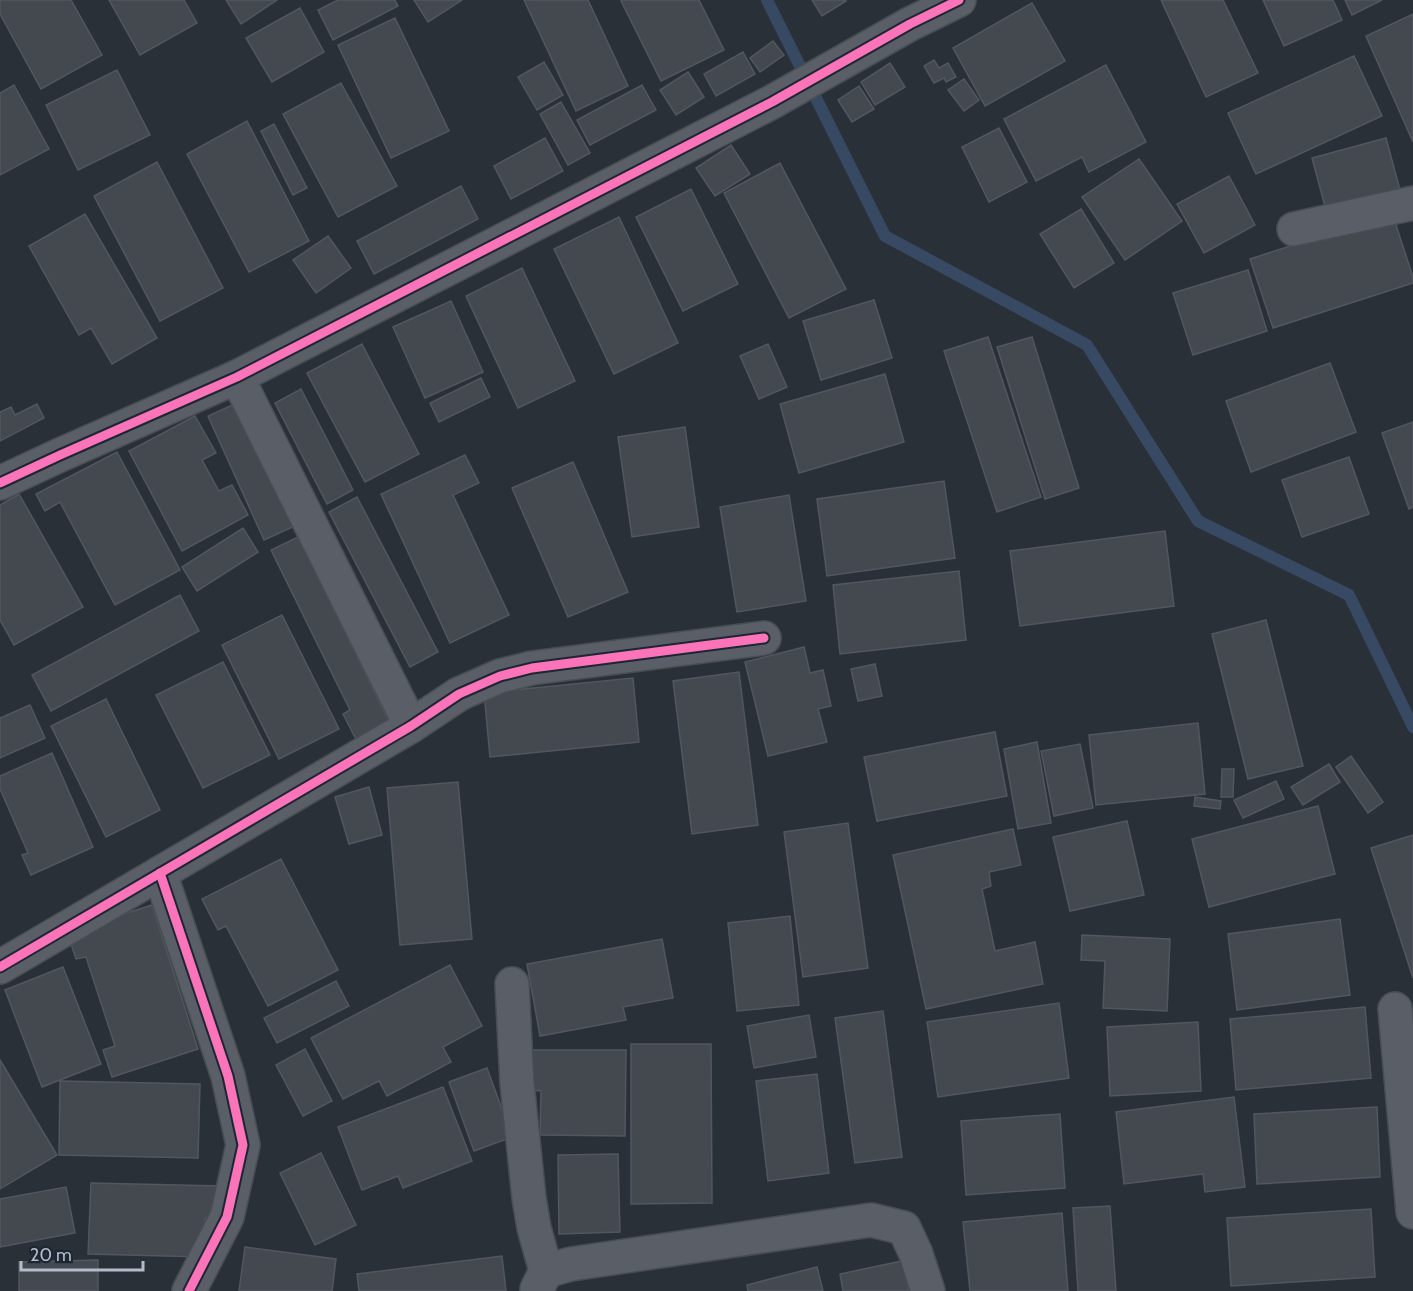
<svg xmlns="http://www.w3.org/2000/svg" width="1413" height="1291" font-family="Cabin,sans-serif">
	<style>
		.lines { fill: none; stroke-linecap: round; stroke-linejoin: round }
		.stream { stroke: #384963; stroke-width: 12 }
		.building { fill: #444950; stroke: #52575f; stroke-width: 1.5 }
		.street-casing { stroke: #484c53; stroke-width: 36 }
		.street { stroke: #5a5e66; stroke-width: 33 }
		.cycleway-casing { stroke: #1d2633; stroke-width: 13 }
		.cycleway { stroke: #fb73b8; stroke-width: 9 }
	</style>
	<rect width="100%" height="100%" fill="#2a3038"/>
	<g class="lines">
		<!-- stream -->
		<path class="stream" d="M767 0 885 236 1087 345 1198 521 1349 595 1413 727"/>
	</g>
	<!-- building -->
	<g class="building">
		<path d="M0 0H71L102 55 41 89 0 14Z"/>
		<path d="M109 0H184L197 23 140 55Z"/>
		<path d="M226 0H277L241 24Z"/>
		<path d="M338 0H395L398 6 333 40 318 10Z"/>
		<path d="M414 0H462L428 22Z"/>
		<path d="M524 0H588L628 86 576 111Z"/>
		<path d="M622 0H699L724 50 661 81 621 1Z"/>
		<path d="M812 0H846V1L822 16Z"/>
		<path d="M1161 0H1223L1258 73 1206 97Z"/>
		<path d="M1263 0H1333L1342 20 1284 46Z"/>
		<path d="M1345 0H1382L1352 15Z"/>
		<path d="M1032 3 1065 61 985 106 953 48Z"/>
		<path d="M300 8 324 52 272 82 246 38Z"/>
		<path d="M1413 14V142L1366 36Z"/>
		<path d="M395 18 449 131 391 158 338 45Z"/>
		<path d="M773 41 784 55 760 72 750 58Z"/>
		<path d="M743 52 755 74 716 96 704 74Z"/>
		<path d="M1354 56 1382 116 1256 174 1228 113Z"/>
		<path d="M934 60 939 68 948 63 956 77 946 82 944 78 934 83 924 66Z"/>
		<path d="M544 62 563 95 537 110 518 77Z"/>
		<path d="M890 63 905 87 875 105 861 82Z"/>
		<path d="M1106 65 1146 142 1089 172 1082 157 1036 181 1004 119Z"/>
		<path d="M117 70 150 135 78 170 46 105Z"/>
		<path d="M688 72 704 97 676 115 660 90Z"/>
		<path d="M964 79 979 100 964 111 948 90Z"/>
		<path d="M341 83 397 186 338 217 283 114Z"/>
		<path d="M14 85 49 149 0 175V93Z"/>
		<path d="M642 85 656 110 590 145 577 120Z"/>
		<path d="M859 86 874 109 852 122 838 100Z"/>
		<path d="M561 102 590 153 568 165 540 114Z"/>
		<path d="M247 121 309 241 249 272 187 154Z"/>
		<path d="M274 124 307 188 293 195 261 131Z"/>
		<path d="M999 128 1027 182 989 202 962 147Z"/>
		<path d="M545 138 563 171 511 199 494 166Z"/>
		<path d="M1386 138 1400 190 1326 210 1312 158Z"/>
		<path d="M731 145 750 174 715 196 696 168Z"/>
		<path d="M1139 159 1182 221 1125 260 1082 197Z"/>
		<path d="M157 162 223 288 160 321 94 196Z"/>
		<path d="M780 163 846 289 789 318 724 193Z"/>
		<path d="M1229 176 1255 225 1204 253 1177 204Z"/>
		<path d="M461 186 478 219 374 274 357 241Z"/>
		<path d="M691 189 738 284 683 311 636 217Z"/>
		<path d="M1081 209 1114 263 1074 288 1040 234Z"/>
		<path d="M1392 213 1413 277V283L1273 328 1250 259Z"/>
		<path d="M85 214 157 338 112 364 91 328 79 335 29 246Z"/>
		<path d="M619 217 678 343 614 374 554 249Z"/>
		<path d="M328 236 351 268 316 293 293 260Z"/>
		<path d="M522 268 575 381 518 408 466 296Z"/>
		<path d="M1248 270 1267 331 1193 355 1173 293Z"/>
		<path d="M874 300 892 358 821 380 803 321Z"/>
		<path d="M451 301 483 372 425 398 393 327Z"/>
		<path d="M988 337 1041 497 997 512 944 351Z"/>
		<path d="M1032 337 1079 488 1045 499 997 347Z"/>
		<path d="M362 344 419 454 365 482 307 373Z"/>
		<path d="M768 344 787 387 759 399 740 356Z"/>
		<path d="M1330 363 1356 432 1251 472 1226 401Z"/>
		<path d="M885 374 904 442 799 473 780 404Z"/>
		<path d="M481 378 490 397 439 422 430 403Z"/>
		<path d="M301 389 353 490 327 504 275 403Z"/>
		<path d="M239 402 295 526 264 540 208 416Z"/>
		<path d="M37 404 44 418 0 441V412L11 407 15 415Z"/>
		<path d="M195 416 216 453 202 460 219 491 232 485 248 515 182 551 129 451Z"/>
		<path d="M1413 422V507L1409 509 1382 433Z"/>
		<path d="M685 427 699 527 632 537 618 437Z"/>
		<path d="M117 452 180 570 115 605 60 502 45 511 36 494Z"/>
		<path d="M465 455 479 483 453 495 509 615 450 643 381 494Z"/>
		<path d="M1349 457 1369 514 1302 537 1282 480Z"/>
		<path d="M573 462 628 592 568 617 512 488Z"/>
		<path d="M944 481 955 558 827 576 817 499Z"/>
		<path d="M19 494 83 607 14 645 0 620V505Z"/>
		<path d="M789 495 806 601 737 612 720 507Z"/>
		<path d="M357 497 438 652 410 667 329 512Z"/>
		<path d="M243 528 258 552 197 591 182 567Z"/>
		<path d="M1165 531 1174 606 1020 626 1010 551Z"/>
		<path d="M298 537 393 730 360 747 343 714 350 710 271 550Z"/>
		<path d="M959 571 966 640 840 654 833 585Z"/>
		<path d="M180 595 199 631 51 711 32 675Z"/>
		<path d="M282 615 339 729 279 759 222 645Z"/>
		<path d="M1266 620 1303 766 1248 779 1212 634Z"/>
		<path d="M804 647 810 673 823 670 831 706 818 709 827 742 768 756 745 662Z"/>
		<path d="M223 662 270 755 203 788 156 695Z"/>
		<path d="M875 664 882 696 858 701 851 669Z"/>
		<path d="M739 672 758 825 692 834 673 681Z"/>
		<path d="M633 678 639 742 490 757 484 693Z"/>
		<path d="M106 699 160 810 106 837 51 726Z"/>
		<path d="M30 705 45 738 0 758V718Z"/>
		<path d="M1198 723 1205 794 1096 805 1089 735Z"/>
		<path d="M995 732 1007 796 877 821 864 757Z"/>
		<path d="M1037 742 1051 823 1018 829 1004 749Z"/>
		<path d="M1080 744 1093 808 1054 816 1041 751Z"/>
		<path d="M52 753 93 847 31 875 22 855 28 853 0 789V776Z"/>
		<path d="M1351 756 1383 802 1368 813 1336 767Z"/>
		<path d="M1329 764 1340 782 1303 805 1291 787Z"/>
		<path d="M1222 769H1234L1233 797H1221Z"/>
		<path d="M1276 781 1284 799 1243 818 1234 800Z"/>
		<path d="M458 782 472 939 400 945 387 788Z"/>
		<path d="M369 787 382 835 349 844 335 797Z"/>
		<path d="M1195 797 1221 801 1220 809 1194 806Z"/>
		<path d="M1318 806 1335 874 1209 907 1192 839Z"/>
		<path d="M1127 821 1144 895 1070 911 1053 837Z"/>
		<path d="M848 823 868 968 803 977 784 832Z"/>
		<path d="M1013 829 1021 865 989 872 991 886 982 889 995 951 1035 942 1043 984 926 1009 893 855Z"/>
		<path d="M1413 835V978L1371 848Z"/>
		<path d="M281 859 338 970 268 1006 226 926 218 930 202 899Z"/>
		<path d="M152 905 198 1049 112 1077 103 1050 115 1046 86 957 76 959 67 932Z"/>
		<path d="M790 916 799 1005 737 1011 728 923Z"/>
		<path d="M1340 919 1350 995 1237 1010 1228 934Z"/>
		<path d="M1082 935 1170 939 1167 1011 1103 1008 1105 961 1081 960Z"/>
		<path d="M662 939 673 998 623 1007 626 1020 540 1036 527 964Z"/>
		<path d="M450 965 482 1026 443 1047 451 1062 387 1096 379 1081 343 1099 311 1038Z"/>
		<path d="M63 967 101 1064 42 1087 5 990Z"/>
		<path d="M336 981 349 1006 277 1043 264 1018Z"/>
		<path d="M1059 1003 1069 1078 938 1097 927 1022Z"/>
		<path d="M1365 1007 1371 1078 1236 1090 1230 1019Z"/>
		<path d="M883 1011 902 1157 855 1163 835 1018Z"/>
		<path d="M809 1015 816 1057 754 1068 747 1026Z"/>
		<path d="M1198 1022 1201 1091 1110 1096 1107 1027Z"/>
		<path d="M631 1044H711L712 1203 631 1204Z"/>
		<path d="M305 1049 332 1101 303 1116 276 1065Z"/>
		<path d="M531 1050H626L625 1136 540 1135 541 1091 531 1090Z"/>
		<path d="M0 1060 57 1155 0 1189Z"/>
		<path d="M487 1068 512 1137 474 1151 449 1082Z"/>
		<path d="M817 1074 829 1173 768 1181 756 1081Z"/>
		<path d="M60 1081 200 1084 198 1158 59 1155Z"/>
		<path d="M443 1087 472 1161 403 1188 398 1176 362 1190 338 1127Z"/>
		<path d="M1234 1097 1245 1187 1205 1192 1203 1174 1124 1184 1116 1112Z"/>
		<path d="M1377 1107 1380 1177 1257 1184 1254 1114Z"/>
		<path d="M1060 1114 1065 1188 966 1195 961 1121Z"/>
		<path d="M321 1153 356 1225 315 1245 280 1173Z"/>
		<path d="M618 1154 620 1232 559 1234 558 1155Z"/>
		<path d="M91 1183 222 1186V1218H205L204 1257 88 1254Z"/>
		<path d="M66 1187 75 1233 0 1247V1199Z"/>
		<path d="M1110 1206 1116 1291H1078L1073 1208Z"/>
		<path d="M1371 1209 1375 1277 1231 1286 1227 1218Z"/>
		<path d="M1062 1213 1068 1291H970L963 1222Z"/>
		<path d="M245 1247 336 1259 332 1291H239Z"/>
		<path d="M502 1256 506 1291H359L357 1274Z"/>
		<path d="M98 1260V1291H19V1262Z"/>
		<path d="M902 1261 909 1291H843L840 1274Z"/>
		<path d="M817 1267 823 1291H748L747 1285Z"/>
	</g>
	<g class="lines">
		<defs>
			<g id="street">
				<path d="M1294 229 1413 203"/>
				<path d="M237 377 411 726"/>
				<path d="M0 483 60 455 237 377 772 102 910 24 959 0"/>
				<path d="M160 873 228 1076 243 1145 227 1217 189 1291"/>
				<path d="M0 967 411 726 459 694 500 676 532 668 764 638"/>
				<path d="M512 984 517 1083 529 1198 534 1228 546 1271 537 1289"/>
				<path d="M1395 1009 1413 1212"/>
				<path d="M546 1271 571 1264 871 1220 904 1228 916 1254 928 1291"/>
			</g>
		</defs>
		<!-- street casing -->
		<use href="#street" class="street-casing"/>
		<!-- street -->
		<use href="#street" class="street"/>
		<defs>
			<g id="cycleway">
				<path d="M0 483 60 455 237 377 772 102 910 24 959 0"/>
				<path d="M160 873 228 1076 243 1145 227 1217 189 1291"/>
				<path d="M0 967 411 726 459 694 500 676 532 668 764 638"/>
			</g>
		</defs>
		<!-- cycleway casing -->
		<use href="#cycleway" class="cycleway-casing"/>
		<!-- cycleway -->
		<use href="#cycleway" class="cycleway"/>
	</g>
	<!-- scale -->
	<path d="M21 1261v9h122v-9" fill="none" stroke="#b4bcc9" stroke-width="3"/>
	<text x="30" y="1261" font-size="18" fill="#b4bcc9" stroke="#1d2633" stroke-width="4.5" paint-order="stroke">20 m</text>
</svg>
